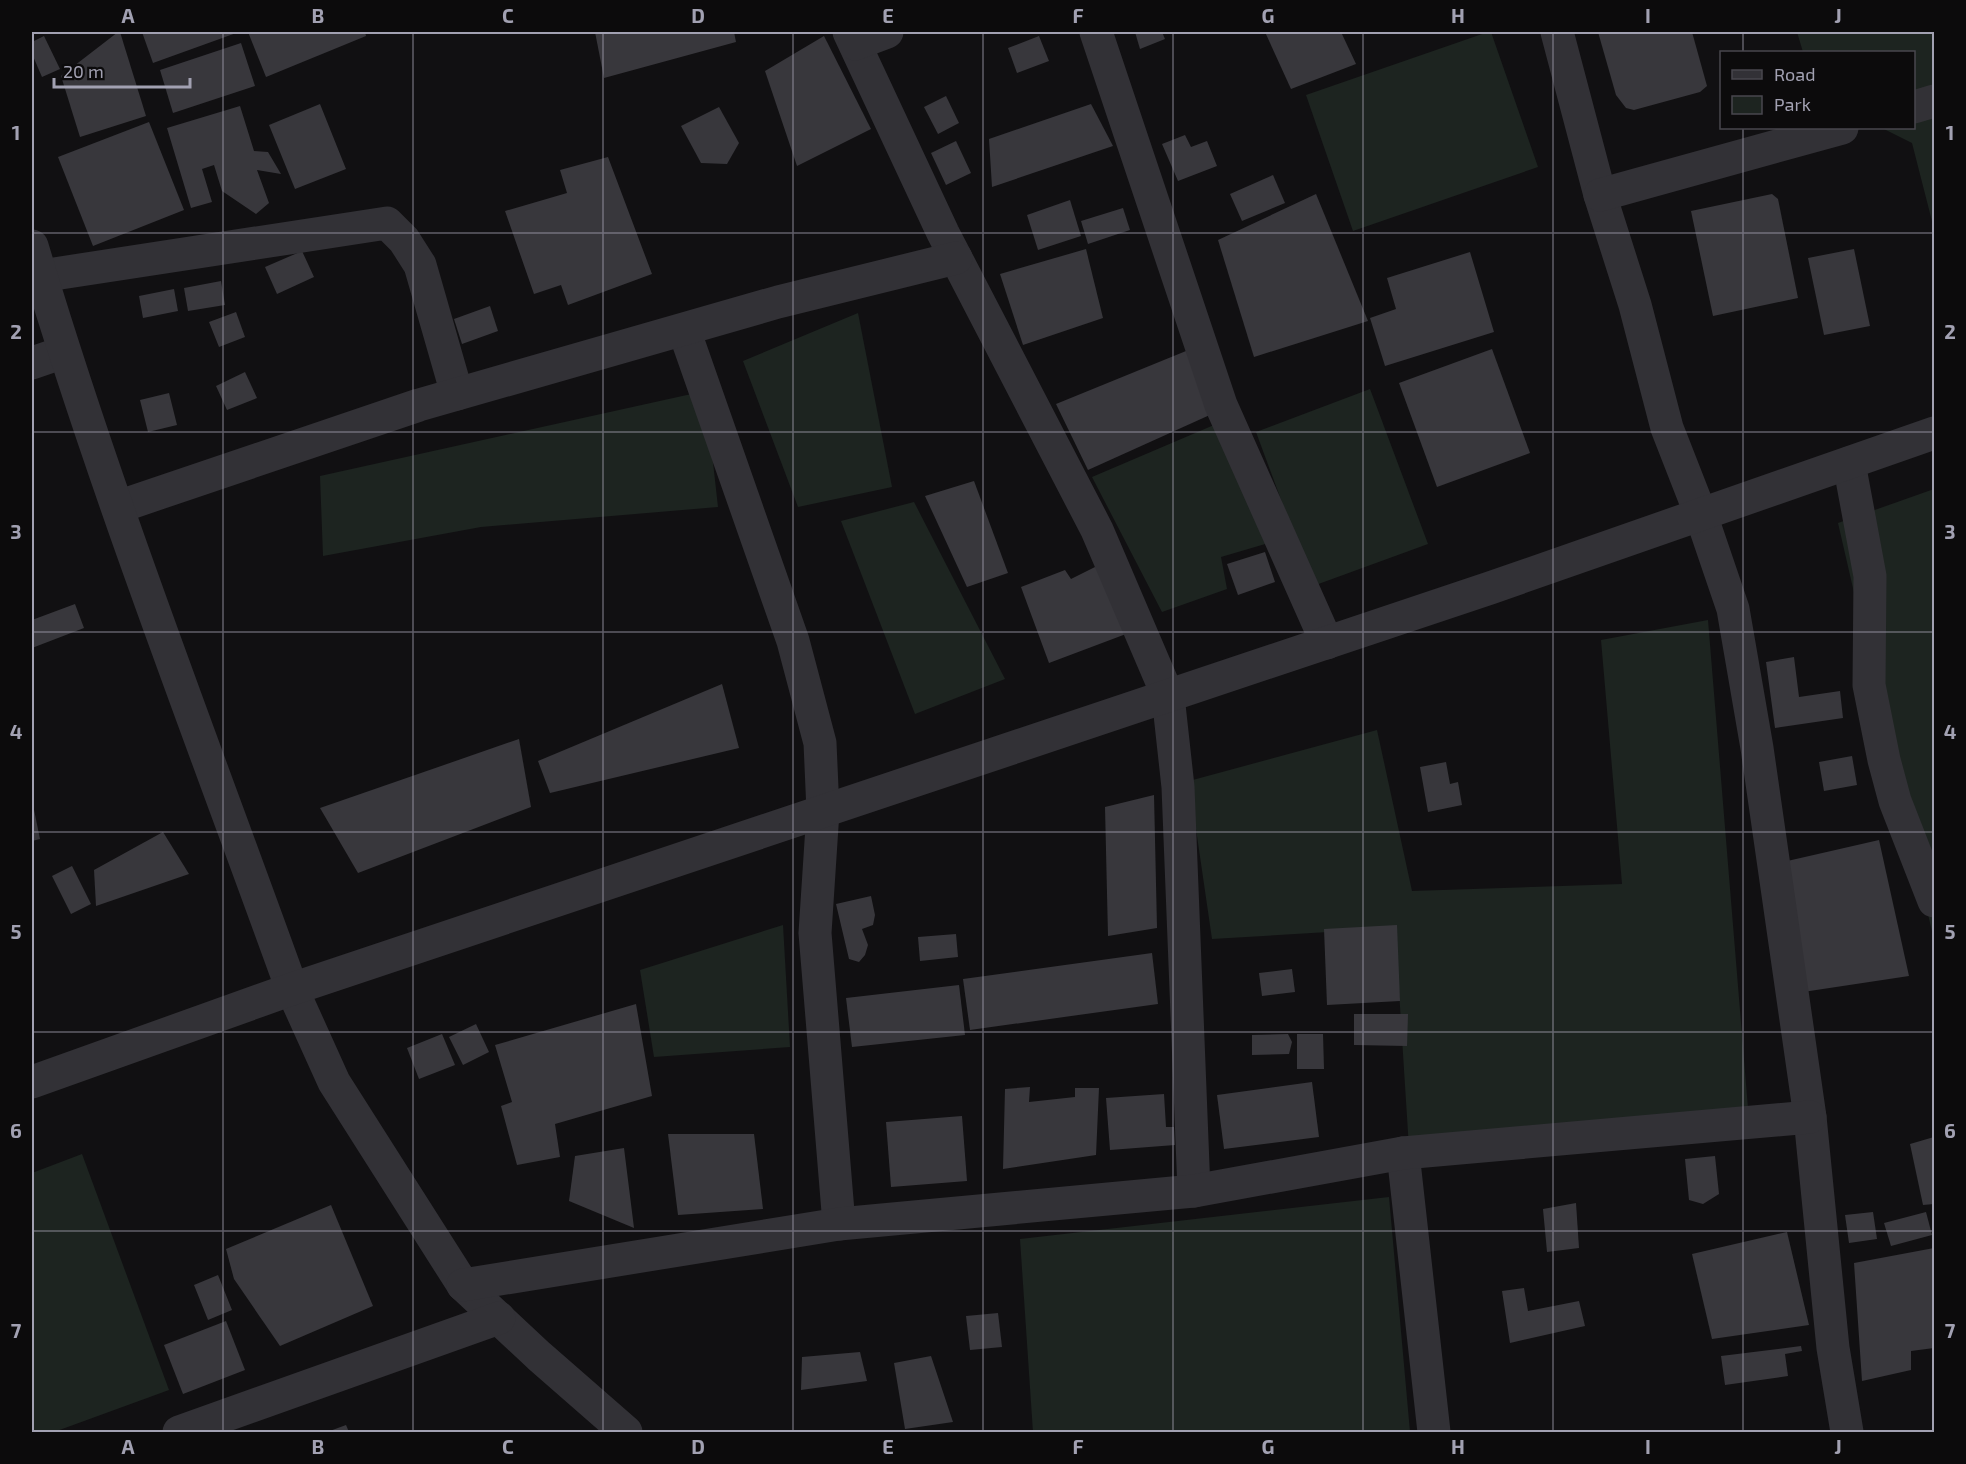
<svg xmlns="http://www.w3.org/2000/svg" width="1966" height="1464" font-family="'Exo 2',sans-serif">
	<style>
		.green { fill: #1d2420 }
		.building { fill: #38373c }
		.lines { fill: none; stroke-linecap: round; stroke-linejoin: round }
		.minor { stroke: #323136; stroke-width: 33 }
		.tertiary { stroke: #323136; stroke-width: 33 }
		.grid { fill: none; stroke: #a2a1b2; stroke-width: 1.5; stroke-opacity: 0.55 }
		.neatline { fill: none; stroke: #a2a1b2; stroke-width: 2 }
		.grid-label { font-size: 20px; text-anchor: middle; font-weight: bold; fill: #a2a1b2 }
	</style>
	<rect width="100%" height="100%" fill="#111012"/>
	<!-- green -->
	<g class="green">
		<path d="M1488 32H1491L1538 167 1353 231 1306 95Z"/>
		<path d="M1797 32H1934V229L1912 143 1882 128H1914V52H1803Z"/>
		<path d="M858 313 892 487 798 507 743 361Z"/>
		<path d="M1370 389 1428 544 1313 586 1256 432Z"/>
		<path d="M705 391 718 507 481 527 323 556 320 476Z"/>
		<path d="M1221 422 1272 542 1221 557 1227 589 1162 612 1092 477Z"/>
		<path d="M1934 489V940L1838 523Z"/>
		<path d="M914 502 1005 679 915 714 841 521Z"/>
		<path d="M1708 620 1748 1108 1409 1148 1395 928 1212 939 1189 781 1377 730 1412 891 1622 884 1601 640Z"/>
		<path d="M783 925 790 1047 654 1057 640 970Z"/>
		<path d="M82 1154 169 1390 54 1432H32V1173Z"/>
		<path d="M1389 1197 1410 1432H1033L1020 1239Z"/>
	</g>
	<!-- building -->
	<g class="building">
		<path d="M118 32H120L146 116 80 137 61 76Z"/>
		<path d="M142 32H239L153 63Z"/>
		<path d="M248 32H365L366 36 266 77Z"/>
		<path d="M595 32H734L736 42 604 78Z"/>
		<path d="M1135 32H1162L1165 39 1140 49Z"/>
		<path d="M1265 32H1341L1356 64 1291 89Z"/>
		<path d="M1598 32H1692L1707 86 1700 92 1634 110 1626 108 1616 95Z"/>
		<path d="M44 36 60 69 42 77 32 54V42Z"/>
		<path d="M824 36 871 129 797 166 765 71Z"/>
		<path d="M1039 36 1049 61 1017 73 1008 48Z"/>
		<path d="M241 43 255 86 173 113 160 70Z"/>
		<path d="M946 96 959 123 938 134 924 107Z"/>
		<path d="M320 104 346 169 295 189 269 125Z"/>
		<path d="M1091 104 1113 146 992 187 989 139Z"/>
		<path d="M240 106 254 151 268 152 281 174 257 170 269 203 256 214 222 191 214 165 202 169 212 202 191 208 167 128Z"/>
		<path d="M719 107 739 143 727 164 701 163 681 126Z"/>
		<path d="M149 122 184 210 93 246 58 157Z"/>
		<path d="M1185 135 1191 147 1207 141 1217 166 1178 181 1162 144Z"/>
		<path d="M956 141 971 173 946 185 931 153Z"/>
		<path d="M608 157 652 274 568 305 561 285 534 294 505 211 567 193 560 170Z"/>
		<path d="M1273 175 1285 203 1242 221 1230 194Z"/>
		<path d="M1316 194 1368 321 1254 357 1218 240Z"/>
		<path d="M1772 194 1778 199 1798 298 1713 316 1691 211Z"/>
		<path d="M1070 200 1081 236 1038 250 1027 215Z"/>
		<path d="M1123 208 1130 230 1088 244 1081 221Z"/>
		<path d="M1086 249 1103 318 1023 345 1000 274Z"/>
		<path d="M1854 249 1870 326 1824 335 1808 258Z"/>
		<path d="M302 251 314 277 277 294 265 267Z"/>
		<path d="M1470 252 1494 332 1385 366 1370 318 1396 309 1387 278Z"/>
		<path d="M221 281 225 305 188 311 184 288Z"/>
		<path d="M174 289 178 311 143 318 139 296Z"/>
		<path d="M490 306 498 331 462 344 454 319Z"/>
		<path d="M236 312 245 337 219 347 209 322Z"/>
		<path d="M1492 349 1530 453 1437 487 1399 383Z"/>
		<path d="M1186 351 1212 414 1088 470 1056 404Z"/>
		<path d="M245 372 257 398 227 410 216 386Z"/>
		<path d="M169 393 177 425 148 432 140 400Z"/>
		<path d="M974 481 1008 573 967 587 925 496Z"/>
		<path d="M1265 552 1275 582 1238 595 1227 564Z"/>
		<path d="M1097 566 1126 634 1049 663 1021 587 1065 570 1071 579Z"/>
		<path d="M75 604 84 628 32 648V620Z"/>
		<path d="M1794 657 1799 697 1840 691 1843 718 1775 728 1766 662Z"/>
		<path d="M722 684 739 748 550 793 538 761Z"/>
		<path d="M519 739 531 807 358 873 320 808Z"/>
		<path d="M1852 756 1857 785 1824 791 1819 762Z"/>
		<path d="M1446 762 1450 784 1458 782 1462 805 1428 812 1420 767Z"/>
		<path d="M1154 795 1157 928 1108 936 1105 807Z"/>
		<path d="M32 800 40 839 32 841Z"/>
		<path d="M163 832 189 874 96 906 94 870Z"/>
		<path d="M1879 840 1909 976 1803 992 1783 862Z"/>
		<path d="M72 866 91 904 71 914 52 876Z"/>
		<path d="M871 896 875 915 873 925 862 929 868 945 865 955 859 962 849 959 836 904Z"/>
		<path d="M1397 925 1400 1001 1327 1005 1324 929Z"/>
		<path d="M956 934 958 957 920 961 918 937Z"/>
		<path d="M1152 953 1158 1004 970 1030 963 979Z"/>
		<path d="M1292 969 1295 992 1262 996 1259 973Z"/>
		<path d="M959 985 965 1035 852 1047 846 998Z"/>
		<path d="M636 1004 652 1096 555 1124 560 1157 517 1165 501 1106 512 1102 495 1045Z"/>
		<path d="M1354 1014H1408L1407 1046 1354 1045Z"/>
		<path d="M476 1024 489 1052 463 1065 449 1037Z"/>
		<path d="M442 1034 455 1065 419 1079 407 1048Z"/>
		<path d="M1288 1034 1292 1042 1289 1054 1252 1055V1035Z"/>
		<path d="M1297 1034H1323L1324 1069H1297Z"/>
		<path d="M1312 1082 1319 1137 1224 1149 1217 1095Z"/>
		<path d="M1030 1087 1029 1102 1075 1097V1088H1099L1096 1155 1003 1169 1005 1089Z"/>
		<path d="M1164 1094 1166 1127H1174L1175 1145 1110 1150 1106 1098Z"/>
		<path d="M962 1116 967 1181 891 1187 886 1122Z"/>
		<path d="M668 1134H754L763 1209 678 1215Z"/>
		<path d="M1934 1137V1204L1923 1205 1910 1144Z"/>
		<path d="M624 1148 634 1228 569 1201 575 1156Z"/>
		<path d="M1715 1156 1719 1194 1703 1204 1689 1200 1685 1159Z"/>
		<path d="M1576 1203 1579 1248 1547 1252 1543 1209Z"/>
		<path d="M331 1205 373 1306 280 1346 234 1279 226 1249Z"/>
		<path d="M1873 1212 1877 1239 1849 1243 1845 1215Z"/>
		<path d="M1926 1212 1932 1235 1891 1246 1884 1223Z"/>
		<path d="M1787 1232 1809 1325 1712 1339 1692 1254Z"/>
		<path d="M1934 1248V1348L1911 1351V1370L1862 1381 1854 1263Z"/>
		<path d="M218 1275 232 1310 208 1320 194 1285Z"/>
		<path d="M1524 1288 1528 1311 1579 1301 1585 1326 1510 1343 1502 1291Z"/>
		<path d="M998 1313 1002 1347 970 1350 966 1316Z"/>
		<path d="M226 1321 245 1370 183 1394 164 1345Z"/>
		<path d="M1801 1346 1802 1351 1785 1354 1788 1376 1725 1385 1721 1356Z"/>
		<path d="M860 1352 867 1381 801 1390 802 1357Z"/>
		<path d="M931 1356 953 1422 905 1429 894 1363Z"/>
		<path d="M346 1425 349 1432H327Z"/>
	</g>
	<g class="lines">
		<!-- minor -->
		<g class="minor">
			<path d="M849 32 943 233 1097 530 1168 696 1178 787 1194 1191"/>
			<path d="M1096 32 1221 405 1327 643"/>
			<path d="M1557 32 1600 195 1635 305 1667 428 1701 515 1733 609 1757 748 1810 1117 1833 1348 1847 1432"/>
			<path d="M855 44 887 32"/>
			<path d="M1914 107 1934 101"/>
			<path d="M1600 195 1842 128"/>
			<path d="M41 276 387 223 404 240 420 265 457 394"/>
			<path d="M684 330 793 641 820 743 823 811 815 933 839 1224"/>
			<path d="M32 363 64 352"/>
			<path d="M1849 463 1870 576 1869 685 1884 760 1895 801 1934 901"/>
			<path d="M118 507 419 405 778 302 956 258"/>
			<path d="M292 989 334 1082 463 1285 539 1356 626 1432"/>
			<path d="M1403 1153 1434 1432"/>
			<path d="M463 1285 839 1224 1194 1191 1403 1153 1810 1117"/>
			<path d="M179 1432 499 1318"/>
		</g>
		<!-- tertiary -->
		<g class="tertiary">
			<path d="M32 246C107 497 203 742 292 989"/>
			<path d="M32 1082 292 989 1490 588 1934 433"/>
		</g>
	</g>
	<!-- grid -->
	<path class="grid" d="M223 32V1432M413 32V1432M603 32V1432M793 32V1432M983 32V1432M1173 32V1432M1363 32V1432M1553 32V1432M1743 32V52M1743 128V1432M32 233H1934M32 432H1934M32 632H1934M32 832H1934M32 1032H1934M32 1231H1934"/>
	<!-- border -->
	<rect width="1966" height="1464" fill="none" stroke="#0c0b0c" stroke-width="66"/>
	<!-- legend -->
	<rect x="1720" y="51" width="195" height="78" fill="#0c0b0c" stroke="#48474e" stroke-width="1.5"/>
	<rect x="1732" y="70" width="30" height="9" fill="#323136" stroke="#48474e" stroke-width="1.5"/>
	<text x="1774" y="81" font-size="18" fill="#a2a1b2">Road</text>
	<rect x="1732" y="96" width="30" height="18" fill="#1d2420" stroke="#48474e" stroke-width="1.5"/>
	<text x="1774" y="111" font-size="18" fill="#a2a1b2">Park</text>
	<!-- scale -->
	<path d="M54 78v9h136v-9" fill="none" stroke="#a2a1b2" stroke-width="3"/>
	<text x="63" y="78" font-size="18" fill="#a2a1b2" stroke="#0c0b0c" stroke-width="4.5" paint-order="stroke">20 m</text>
	<rect x="33" y="33" width="1900" height="1398" class="neatline"/>
	<g class="grid-label">
		<text x="128" y="23">A</text>
		<text x="318" y="23">B</text>
		<text x="508" y="23">C</text>
		<text x="698" y="23">D</text>
		<text x="888" y="23">E</text>
		<text x="1078" y="23">F</text>
		<text x="1268" y="23">G</text>
		<text x="1458" y="23">H</text>
		<text x="1648" y="23">I</text>
		<text x="1838" y="23">J</text>
		<text x="16" y="140">1</text>
		<text x="1950" y="140">1</text>
		<text x="16" y="339">2</text>
		<text x="1950" y="339">2</text>
		<text x="16" y="539">3</text>
		<text x="1950" y="539">3</text>
		<text x="16" y="739">4</text>
		<text x="1950" y="739">4</text>
		<text x="16" y="939">5</text>
		<text x="1950" y="939">5</text>
		<text x="16" y="1138">6</text>
		<text x="1950" y="1138">6</text>
		<text x="16" y="1338">7</text>
		<text x="1950" y="1338">7</text>
		<text x="128" y="1454">A</text>
		<text x="318" y="1454">B</text>
		<text x="508" y="1454">C</text>
		<text x="698" y="1454">D</text>
		<text x="888" y="1454">E</text>
		<text x="1078" y="1454">F</text>
		<text x="1268" y="1454">G</text>
		<text x="1458" y="1454">H</text>
		<text x="1648" y="1454">I</text>
		<text x="1838" y="1454">J</text>
	</g>
</svg>
